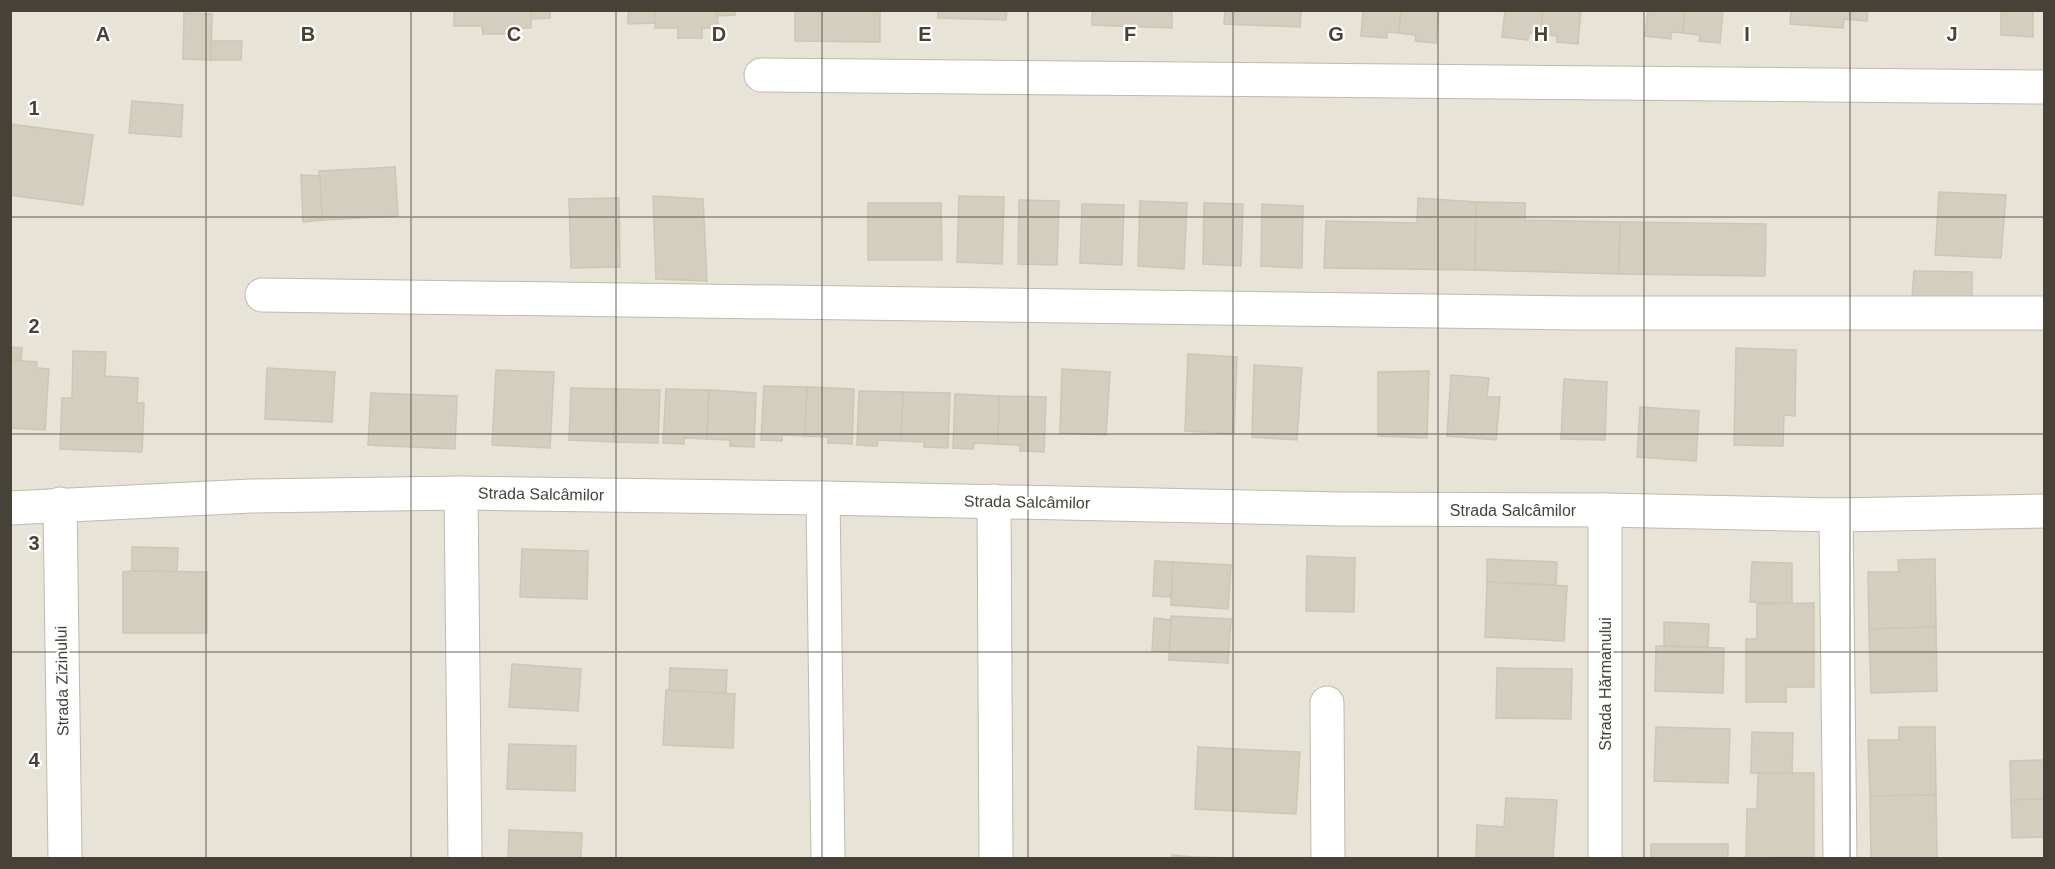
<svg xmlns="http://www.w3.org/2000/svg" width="2055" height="869" font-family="Arial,sans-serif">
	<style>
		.residential { fill: #e7e3d7 }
		.building { fill: #d4cebf; stroke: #cec6b3; stroke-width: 1.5 }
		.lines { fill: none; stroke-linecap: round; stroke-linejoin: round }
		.minor-casing { stroke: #bebaac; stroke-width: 35 }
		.minor { stroke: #fff; stroke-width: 33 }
		.grid { fill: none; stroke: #464238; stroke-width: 1.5; stroke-opacity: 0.55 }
		.labels { text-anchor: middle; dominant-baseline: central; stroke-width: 4.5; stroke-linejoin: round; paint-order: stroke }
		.street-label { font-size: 16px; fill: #464238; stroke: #fff }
		.grid-label { font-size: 20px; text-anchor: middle; font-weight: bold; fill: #464238; stroke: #fff; stroke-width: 4.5; stroke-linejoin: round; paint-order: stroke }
	</style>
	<rect width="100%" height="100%" fill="#f3f1e9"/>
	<!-- residential -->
	<rect class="residential" x="11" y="11" width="2033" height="847"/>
	<!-- building -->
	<g class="building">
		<path d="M454 10H531V28H509V34H483L482 26H454Z"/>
		<path d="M531 10H550V18L531 19Z"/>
		<path d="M628 10H655V23L628 24Z"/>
		<path d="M655 10H717L718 28H702V38H678V28H655Z"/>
		<path d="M717 10H735V15L717 16Z"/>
		<path d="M795 10H880V42L795 41Z"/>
		<path d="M938 10H1007L1006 20 938 18Z"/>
		<path d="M1092 10H1172V28L1092 25Z"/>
		<path d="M1225 10H1301L1300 27 1224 24Z"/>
		<path d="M1363 10H1401L1399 33 1387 32V38L1361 36Z"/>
		<path d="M1401 10H1439L1436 43 1415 41 1416 35 1399 33Z"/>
		<path d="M1505 10H1543L1541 34 1529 33 1528 40 1502 37Z"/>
		<path d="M1543 10H1581L1578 44 1557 42V36L1541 34Z"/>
		<path d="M1648 10H1685L1683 33 1671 32V39L1645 36Z"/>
		<path d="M1685 10H1723L1720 43 1699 41 1700 35 1683 33Z"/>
		<path d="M1791 10H1868L1867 21 1844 19 1843 28 1790 24Z"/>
		<path d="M2001 10H2033V37L2001 35Z"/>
		<path d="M184 13 212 14 211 60 183 59Z"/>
		<path d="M211 41H242L241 60H211Z"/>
		<path d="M132 101 183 105 181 137 129 133Z"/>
		<path d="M10 124 93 135 83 205 10 195Z"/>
		<path d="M395 167 398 216 322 220 319 171Z"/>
		<path d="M301 175 320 176 322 220 303 222Z"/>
		<path d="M1939 192 2006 195 2001 258 1935 255Z"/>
		<path d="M653 196 703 199 707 281 656 279Z"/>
		<path d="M959 196 1004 197 1002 264 957 262Z"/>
		<path d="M619 198 620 267 571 268 569 199Z"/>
		<path d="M1418 198 1476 202 1475 270 1324 268 1326 221 1417 223Z"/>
		<path d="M1019 200 1059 201 1057 265 1018 264Z"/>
		<path d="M1140 201 1187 203 1184 269 1138 266Z"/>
		<path d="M1476 202 1525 203V220L1620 222 1619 274 1475 270Z"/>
		<path d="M868 203H941L942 260H868Z"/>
		<path d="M1204 203 1243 204 1241 266 1203 264Z"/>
		<path d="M1082 204 1124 205 1122 265 1080 263Z"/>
		<path d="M1262 204 1303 206 1302 268 1261 266Z"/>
		<path d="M1620 222 1766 224 1765 276 1619 274Z"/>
		<path d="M1914 271 1972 272V301L1912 299Z"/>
		<path d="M10 347 22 348 21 360H10Z"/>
		<path d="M1736 348 1796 350 1795 416 1784 415 1783 446 1734 445Z"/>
		<path d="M73 351 106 352 105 376 138 378 137 403H144L142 452 60 449 62 398H72Z"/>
		<path d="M1188 354 1237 357 1234 434 1185 431Z"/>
		<path d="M10 360 37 362V368L49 369 45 430 10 428Z"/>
		<path d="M1254 365 1302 368 1297 440 1252 437Z"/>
		<path d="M267 368 335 372 332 422 265 419Z"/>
		<path d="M1062 369 1110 372 1106 435 1060 433Z"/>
		<path d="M496 370 554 372 550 448 492 445Z"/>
		<path d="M1429 371 1427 438 1378 436V372Z"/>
		<path d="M1451 375 1489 378 1487 397H1500L1496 440 1447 436Z"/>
		<path d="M1564 379 1607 382 1605 440 1561 439Z"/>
		<path d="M764 386 807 387 805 436 782 435V441L761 440Z"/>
		<path d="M807 387 854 389 852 444 828 443V437L805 436Z"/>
		<path d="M571 388 616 389 614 442 569 440Z"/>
		<path d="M616 389 660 390 658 443 614 442Z"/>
		<path d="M666 389 709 390 707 439 684 438V444L663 443Z"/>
		<path d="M709 390 756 393 754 447 730 446V440L707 439Z"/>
		<path d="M859 391 903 392 901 441 878 440 877 446 857 445Z"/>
		<path d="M903 392 950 393 948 448 924 447V442L901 441Z"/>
		<path d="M371 393 457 396 455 449 368 445Z"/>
		<path d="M955 394 999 396 998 444 974 443 973 449 953 448Z"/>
		<path d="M999 396 1046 397 1044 452 1020 451V445L998 444Z"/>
		<path d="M1640 407 1699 411 1696 461 1637 457Z"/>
		<path d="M132 547 178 548 177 572 132 571Z"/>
		<path d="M522 549 588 551 587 599 520 597Z"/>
		<path d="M1307 556 1355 558 1354 612 1306 611Z"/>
		<path d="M1487 559 1557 562 1556 585 1487 582Z"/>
		<path d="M1935 559 1936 627 1869 629 1868 572H1899L1898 560Z"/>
		<path d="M1155 561 1173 562 1171 597 1153 596Z"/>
		<path d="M1173 562 1231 565 1228 609 1171 605Z"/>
		<path d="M1752 562 1792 563V604L1750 602Z"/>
		<path d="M132 571 207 572V633H123V572Z"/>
		<path d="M1487 582 1567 586 1564 641 1485 637Z"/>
		<path d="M1814 603V687H1786V702H1746V639H1757V604Z"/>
		<path d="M1171 616 1231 619 1228 663 1169 660Z"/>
		<path d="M1154 618 1171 620 1169 652 1152 651Z"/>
		<path d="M1664 622 1709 624 1708 647 1664 646Z"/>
		<path d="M1936 627 1937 691 1871 693 1869 629Z"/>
		<path d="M1656 646 1724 648 1723 693 1655 691Z"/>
		<path d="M512 664 581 669 578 711 509 707Z"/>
		<path d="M670 668 727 670 726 693 669 691Z"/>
		<path d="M1497 668 1572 669 1571 719 1496 718Z"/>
		<path d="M666 690 735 694 733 748 663 745Z"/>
		<path d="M1656 727 1730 729 1728 783 1654 781Z"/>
		<path d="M1899 727H1935L1936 795 1870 796 1868 740H1899Z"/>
		<path d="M1752 732 1793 733 1792 774 1751 773Z"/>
		<path d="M509 744 576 746 575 791 507 789Z"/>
		<path d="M1198 747 1300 752 1296 814 1195 809Z"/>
		<path d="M2044 760V799L2011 800 2010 761Z"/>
		<path d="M1758 773H1814V857L1746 858 1747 809H1757Z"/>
		<path d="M1936 795 1937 858H1871L1870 796Z"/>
		<path d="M1506 798 1557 800 1553 858H1476L1477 825 1504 827Z"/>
		<path d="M2044 799V837L2012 838 2011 800Z"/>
		<path d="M509 830 582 833 581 858H508Z"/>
		<rect x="1651" y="844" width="77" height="14"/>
		<path d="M1172 855 1193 857V858H1172Z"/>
		<path d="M1193 857 1233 858H1193Z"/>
	</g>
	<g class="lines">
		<defs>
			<g id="minor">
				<path d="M761 75 2044 87"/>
				<path d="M262 295 1576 313H2044"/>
				<path d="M461 493 465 858"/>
				<path d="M823 498 828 858"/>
				<path d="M994 501 996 858"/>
				<path d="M60 504 65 858"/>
				<path d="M10 508 251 496 461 493 823 498 1340 509 1605 510 1836 515 2044 511"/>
				<path d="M1836 515 1840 858"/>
				<path d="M1327 703 1328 858"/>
				<path d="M1605 858V510"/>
			</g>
		</defs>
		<!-- minor casing -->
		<use href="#minor" class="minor-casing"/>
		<!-- minor -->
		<use href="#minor" class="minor"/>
	</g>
	<!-- grid -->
	<path class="grid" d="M206 10V858M411 10V858M616 10V858M822 10V858M1028 10V858M1233 10V858M1438 10V858M1644 10V858M1850 10V858M10 217H2044M10 434H2044M10 652H2044"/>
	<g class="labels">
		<!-- street labels -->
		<g class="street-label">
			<text transform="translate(541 494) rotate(1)">Strada Salcâmilor</text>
			<text transform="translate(1027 502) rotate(1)">Strada Salcâmilor</text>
			<text x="1513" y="510">Strada Salcâmilor</text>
			<text transform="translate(62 681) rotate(-91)">Strada Zizinului</text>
			<text transform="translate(1605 684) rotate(-90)">Strada Hărmanului</text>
		</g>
	</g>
	<g class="grid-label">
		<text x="103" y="41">A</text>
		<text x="308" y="41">B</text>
		<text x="514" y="41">C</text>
		<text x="719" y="41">D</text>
		<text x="925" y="41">E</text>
		<text x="1130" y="41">F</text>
		<text x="1336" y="41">G</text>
		<text x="1541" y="41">H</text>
		<text x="1747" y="41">I</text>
		<text x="1952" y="41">J</text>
		<text x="34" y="115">1</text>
		<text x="34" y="333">2</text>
		<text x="34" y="550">3</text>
		<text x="34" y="767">4</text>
	</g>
	<!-- border -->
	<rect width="2055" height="869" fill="none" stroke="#464238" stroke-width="24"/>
</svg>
